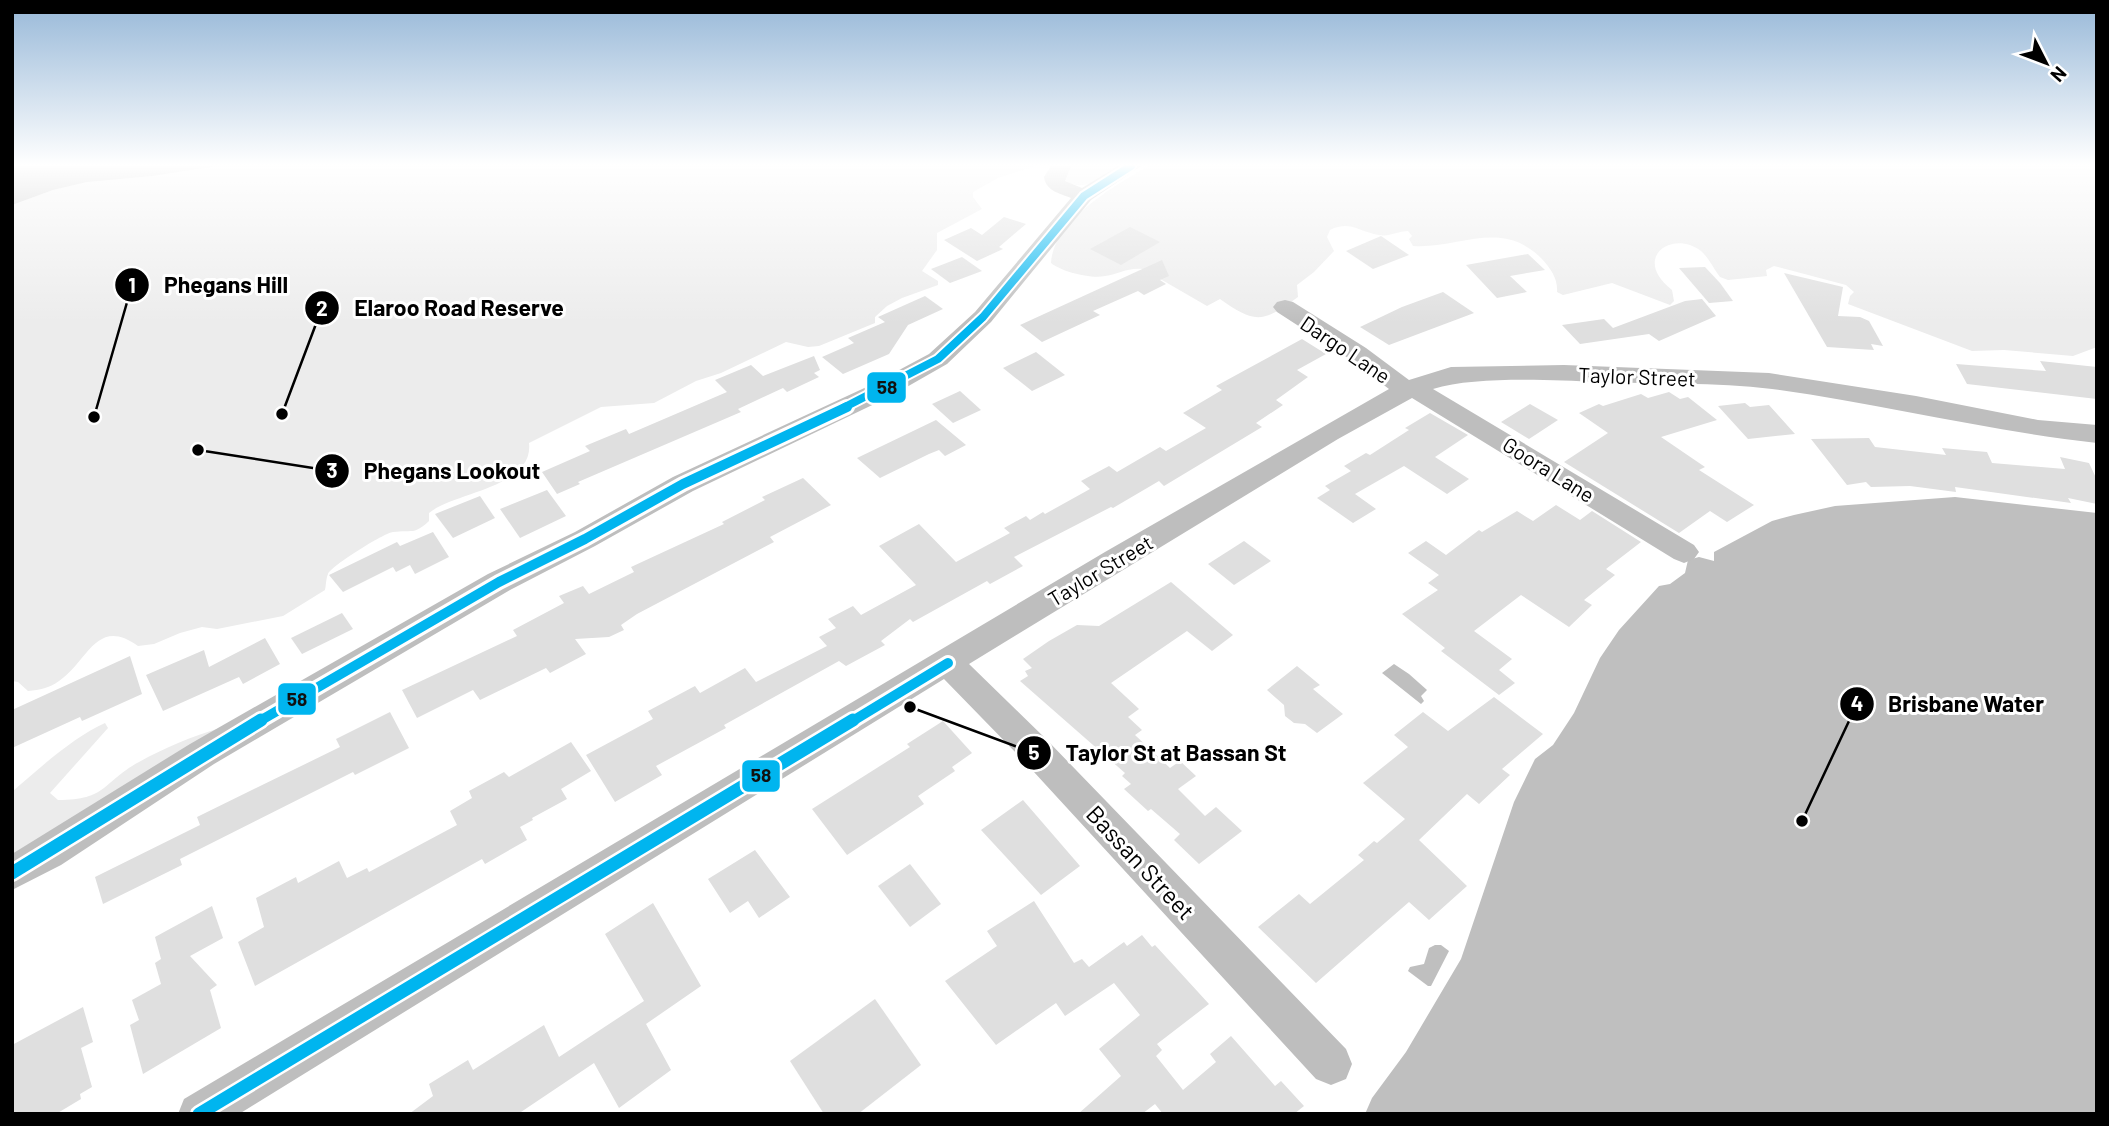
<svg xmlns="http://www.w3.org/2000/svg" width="2109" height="1126" font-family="Barlow,sans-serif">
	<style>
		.green { fill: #ececec }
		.water { fill: #bfbfbf }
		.building { fill: #dfdfdf }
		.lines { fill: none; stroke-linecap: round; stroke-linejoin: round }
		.minor { fill: #bebebe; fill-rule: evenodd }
		.bus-1-far2-casing { stroke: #fff; stroke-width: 12 }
		.bus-1-far1-casing { stroke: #fff; stroke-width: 16 }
		.bus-1-casing { stroke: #fff; stroke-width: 18 }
		.bus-1-far2 { stroke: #00b5ef; stroke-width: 8 }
		.bus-1-far1 { stroke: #00b5ef; stroke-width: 10 }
		.bus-1 { stroke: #00b5ef; stroke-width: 13 }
		.labels { text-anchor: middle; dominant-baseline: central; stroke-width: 6; stroke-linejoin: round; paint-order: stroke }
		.street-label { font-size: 21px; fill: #000; stroke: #fff }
		.near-street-label { font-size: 24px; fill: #000; stroke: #fff }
		.leader { fill: none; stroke: #000; stroke-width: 2.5 }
		.callout-dot { fill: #000; stroke: #fff; stroke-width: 2.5 }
		.mark-label { font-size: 21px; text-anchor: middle; font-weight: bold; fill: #fff }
		.callout-label { font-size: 23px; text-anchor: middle; font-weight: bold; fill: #000; stroke: #fff; stroke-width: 6; stroke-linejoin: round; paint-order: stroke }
		.line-badge { stroke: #fff; stroke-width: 2.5 }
		.pale-badge-label { font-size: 19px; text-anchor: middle; font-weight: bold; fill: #111 }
	</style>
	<rect width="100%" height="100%" fill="#fff"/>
	<!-- green -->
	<g class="green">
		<path d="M217 166H1036L998 178 973 192V197L982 209 937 233V250L922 271 938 281V285L902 298 887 306 875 317V323L819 346 808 347 786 342 721 373 696 381 654 403 601 407 529 443C534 488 454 492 429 513V521C413 536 412 529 393 532 384 533 331 566 328 574 326 578 326 586 325 590L283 616 217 629 202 627 180 633 154 644 138 646C96 616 88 662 59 681 49 688 40 690 28 691L18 682 12 681V205L53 190 87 182Z"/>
		<path d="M1069 166H1121C1103 176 1083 195 1063 179L1062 174Z"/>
		<path d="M1148 166H2097V347L2073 356 2004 350 1972 351 1848 304 1850 296 1854 292 1846 285 1774 266 1766 270 1767 276 1728 280 1720 277C1714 269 1708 257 1701 251 1672 229 1631 258 1672 290L1674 301 1670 305 1612 283 1563 295 1557 292C1558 279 1551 269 1542 259 1502 218 1460 249 1413 246L1409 239 1412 236 1408 231C1398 231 1389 237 1379 235 1359 232 1350 220 1330 230L1327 237 1334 251 1314 272 1297 285 1298 297C1263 323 1255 324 1220 299L1207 306 1143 269C1128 267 1119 274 1105 276 1091 279 1062 272 1051 263 1053 220 1115 186 1148 166Z"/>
		<path d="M105 723 108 728 50 793 58 800C108 800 102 782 139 762 164 748 193 736 220 728L12 863V792C37 770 75 736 105 723Z"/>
	</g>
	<!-- water -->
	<g class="water">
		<path d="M12 166H217L152 176 87 182 53 190 12 205Z"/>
		<path d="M1955 497 2097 513V1114H1365L1372 1098 1406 1052 1461 959 1514 802 1535 759 1553 745 1574 713 1600 658 1619 630 1659 586 1670 584 1685 573 1688 560 1699 557 1714 561V552L1772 521 1794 515 1835 506Z"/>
		<path d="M1394 664 1409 674 1427 690 1421 696 1424 701 1421 704 1382 673Z"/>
		<path d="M1435 945H1441L1449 951 1431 986H1428L1408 971 1410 967 1424 964 1429 948Z"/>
	</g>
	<!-- building -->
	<g class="building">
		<path d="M1004 217 1026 224 999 247 1003 249 977 261 944 240 971 228 982 235Z"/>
		<path d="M1130 227 1160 242 1121 265 1090 249Z"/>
		<path d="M1381 236 1409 255 1373 269 1346 251Z"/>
		<path d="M1528 254 1545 270 1510 276 1527 292 1497 298 1466 265Z"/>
		<path d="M962 257 982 271 950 283 931 269Z"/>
		<path d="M1162 260 1169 276 1160 280 1166 284 1144 295 1138 291 1093 311 1100 315 1042 342 1020 325Z"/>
		<path d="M1705 267 1720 283 1733 301 1709 303 1679 268Z"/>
		<path d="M1784 273 1843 287 1838 316 1860 317 1869 321 1883 346 1871 344 1874 350 1827 347Z"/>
		<path d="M1443 292 1474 313 1389 345 1360 327 1402 307Z"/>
		<path d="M925 296 943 309 908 325 889 354 843 374 822 357 854 343 848 338 885 322 878 317Z"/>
		<path d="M1702 299 1716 316 1659 341 1649 334 1580 344 1562 325 1604 319 1613 328 1685 301Z"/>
		<path d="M1302 339 1326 354 1297 370 1308 377 1276 400 1283 405 1256 423 1262 427 1164 486 1159 481 1113 508 1111 507 1014 557 1023 566 990 584 987 581 913 622 910 619 881 641 885 645 846 666 839 661 724 725 726 728 656 766 662 775 615 802 586 755 653 719 648 711 695 686 700 693 745 668 756 682 827 646 819 637 836 628 828 619 853 606 861 615 916 585 879 546 919 524 956 562 1010 533 1004 528 1026 516 1030 520 1043 512 1045 514 1090 489 1081 481 1109 466 1117 472 1160 447 1166 451 1206 428 1183 413 1222 390 1216 386Z"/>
		<path d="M1036 352 1065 375 1032 391 1003 368Z"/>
		<path d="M814 356 820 370 814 373 819 377 787 392 783 388 738 409 741 412 578 482 580 484 557 494 542 472 590 451 585 446 626 429 629 434 727 392 715 380 751 365 763 376Z"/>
		<path d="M2040 361 2097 367V399L1967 384 1956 364 2046 371Z"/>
		<path d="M960 391 981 410 953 423 932 404Z"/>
		<path d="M1669 392 1680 399 1688 397 1717 420 1661 437 1705 467 1699 470 1754 505 1727 522 1710 511 1679 533 1564 462 1608 433 1579 413 1599 404 1603 406 1641 394 1648 398Z"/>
		<path d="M1745 403 1750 407 1769 405 1795 434 1748 439 1718 406Z"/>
		<path d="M1530 404 1558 420 1529 439 1501 422Z"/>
		<path d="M1430 413 1468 435 1435 457 1469 479 1447 494 1404 466 1355 494 1376 509 1353 523 1317 498 1330 490 1325 486 1351 471 1344 466 1366 453 1370 455 1409 430 1405 428Z"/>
		<path d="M936 420 966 445 945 456 939 450 929 454 880 478 857 458Z"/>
		<path d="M1869 438 1875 447 1946 455 1942 448 1987 452 1992 463 2065 469 2060 457 2089 463 2097 480V504L2068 498 2071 503 1955 487 1956 492 1910 486 1871 487 1866 482 1847 485 1811 439Z"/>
		<path d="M803 478 831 505 770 537 774 542 637 614 621 625 624 630 609 637 575 639 586 654 550 673 546 668 480 700 473 690 417 718 402 690 517 636 513 630 564 603 559 596 583 586 589 594 634 572 631 567 724 524 722 522 765 500 762 497Z"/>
		<path d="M547 490 566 516 520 538 500 509Z"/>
		<path d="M480 496 495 518 453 538 435 514Z"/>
		<path d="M1556 505 1580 520 1592 511 1641 542 1606 569 1615 575 1584 600 1592 605 1569 627 1521 595 1474 631 1512 659 1499 670 1515 683 1499 695 1441 651 1445 648 1402 614 1438 590 1428 583 1439 575 1408 553 1426 541 1446 555 1479 530 1482 532 1517 511 1533 521Z"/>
		<path d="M433 532 449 557 415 574 410 565 396 572 393 567 343 592 329 575 397 542 400 546Z"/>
		<path d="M1244 541 1271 561 1234 585 1208 564Z"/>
		<path d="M1171 582 1233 635 1212 651 1187 631 1111 683 1139 709 1128 717 1142 730 1135 735 1170 768 1180 761 1196 776 1178 789 1205 816 1216 807 1242 831 1199 864 1174 840 1180 834 1151 809 1148 811 1124 789 1131 784 1122 776 1125 773 1020 681 1028 676 1025 671 1032 668 1023 659 1049 641 1077 625 1099 626Z"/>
		<path d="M342 613 353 629 302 654 291 638Z"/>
		<path d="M265 638 280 664 243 684 239 677 163 711 146 675 204 650 209 667Z"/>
		<path d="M130 656 142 694 82 721 80 717 12 748V710Z"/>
		<path d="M1297 666 1320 685 1313 689 1343 714 1317 733 1305 724 1294 723 1285 716 1284 705 1267 690Z"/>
		<path d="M1494 697 1543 734 1502 769 1510 775 1479 804 1467 794 1419 840 1467 886 1429 920 1409 902 1316 983 1258 927 1299 894 1310 904 1364 860 1358 855 1374 841 1377 843 1405 819 1363 783 1408 747 1394 735 1423 712 1448 731Z"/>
		<path d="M390 712 409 748 355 775 353 772 180 859 182 865 103 904 95 877 200 825 197 817 340 747 336 739Z"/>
		<path d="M943 721 972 753 952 767 955 771 918 796 924 804 847 855 812 809 910 747 907 744Z"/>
		<path d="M571 742 591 771 561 789 567 799 532 818 533 820 520 827 527 840 485 864 482 859 255 986 238 942 264 927 256 898 296 877 298 883 339 861 347 878 367 868 369 872 457 825 450 811 472 798 469 791 504 772 509 777Z"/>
		<path d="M1023 800 1080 866 1041 895 981 830Z"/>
		<path d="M755 850 790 897 759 918 748 901 730 913 708 879Z"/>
		<path d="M910 864 941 904 910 927 878 886Z"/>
		<path d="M1034 901 1074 963 1082 959 1089 967 1124 942 1127 946 1142 935 1152 947 1155 945 1209 1004 1157 1044 1162 1050 1156 1056 1183 1090 1216 1062 1210 1054 1231 1036 1275 1086 1281 1081 1304 1106 1294 1114H1163L1155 1104 1142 1114H1078L1121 1076 1099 1049 1140 1015 1114 983 1065 1016 1056 1003 996 1045 945 981 997 946 987 931Z"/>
		<path d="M653 903 701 986 646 1024 671 1070 619 1108 594 1063 518 1114H409L433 1096 429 1084 468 1060 473 1070 544 1025 559 1057 644 1001 605 934Z"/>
		<path d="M212 906 223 938 190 956 217 985 210 990 221 1028 143 1074 130 1025 139 1020 132 1000 161 984 155 963 161 959 155 937Z"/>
		<path d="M875 999 921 1065 858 1114H824L790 1061Z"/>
		<path d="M83 1007 93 1042 81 1048 92 1087 80 1094 81 1099 56 1114H12V1045Z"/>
	</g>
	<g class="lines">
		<!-- minor -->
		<g class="minor">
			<path d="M1051 166H1071L1065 181 1082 188 1118 166H1141L1091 200 991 322 947 364 891 396 693 491 595 546 510 590 214 764 61 865 12 890V854L190 744 488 574 575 532 673 477 873 384 929 354 975 312 1071 198C1059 193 1046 191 1044 177Z"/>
			<path d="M1285 300 1293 302 1366 348 1409 380 1451 367 1564 365 1769 373 1916 396 2038 420 2097 425V443C1988 431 1881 404 1772 389 1716 382 1654 384 1597 382 1551 380 1475 376 1433 389L1694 545 1699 552 1694 559 1684 563 1674 559 1412 398 1338 439 969 664 1046 739 1346 1049 1352 1064 1346 1079 1331 1085 1316 1079 1022 759 944 679 239 1114H178L184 1099 1105 552 1389 389 1348 358 1277 312 1273 307 1277 302Z"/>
		</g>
		<defs>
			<path id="bus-1-far2" d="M843 408 938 359 983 317 1084 196 1131 166"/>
			<g id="bus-1-far1">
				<path d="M258 722 499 582 585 539 683 484 847 407"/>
				<path d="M851 722 948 663"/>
			</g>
			<g id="bus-1">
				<path d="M12 873 261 720"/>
				<path d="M199 1114 853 720"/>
			</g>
		</defs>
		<!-- bus-1-far2 casing -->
		<use href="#bus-1-far2" class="bus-1-far2-casing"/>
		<!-- bus-1-far1 casing -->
		<use href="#bus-1-far1" class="bus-1-far1-casing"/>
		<!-- bus-1 casing -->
		<use href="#bus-1" class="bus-1-casing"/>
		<!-- bus-1-far2 -->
		<use href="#bus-1-far2" class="bus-1-far2"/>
		<!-- bus-1-far1 -->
		<use href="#bus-1-far1" class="bus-1-far1"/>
		<!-- bus-1 -->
		<use href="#bus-1" class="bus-1"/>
	</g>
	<!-- sky -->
	<linearGradient id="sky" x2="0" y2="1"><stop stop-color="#97b8d8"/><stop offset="0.51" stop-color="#fff"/><stop offset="1" stop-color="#fff" stop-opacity="0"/></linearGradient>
	<rect width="2109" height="323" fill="url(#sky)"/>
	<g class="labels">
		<!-- street labels -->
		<g class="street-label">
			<text transform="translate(1346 349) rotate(34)">Dargo Lane</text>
			<text transform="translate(1637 376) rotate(2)">Taylor Street</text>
			<text transform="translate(1549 469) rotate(32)">Goora Lane</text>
			<text transform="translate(1100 570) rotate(-31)">Taylor Street</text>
		</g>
		<!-- near-street labels -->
		<g class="near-street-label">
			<text transform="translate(1141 862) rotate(47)">Bassan Street</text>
		</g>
	</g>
	<!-- callouts -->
	<path class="leader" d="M94 417L132 285M282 414L322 308M198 450L332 471M1802 821L1857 704M910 707L1034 753"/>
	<g class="callout-dot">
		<circle cx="94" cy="417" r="7"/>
		<circle cx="282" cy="414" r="7"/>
		<circle cx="198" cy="450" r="7"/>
		<circle cx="1802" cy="821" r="7"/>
		<circle cx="910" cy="707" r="7"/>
		<circle cx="132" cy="285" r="18"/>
		<circle cx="322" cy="308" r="18"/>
		<circle cx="332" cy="471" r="18"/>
		<circle cx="1857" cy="704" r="18"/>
		<circle cx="1034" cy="753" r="18"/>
	</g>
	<g class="mark-label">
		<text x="132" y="293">1</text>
		<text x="322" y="316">2</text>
		<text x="332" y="478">3</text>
		<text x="1857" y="711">4</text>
		<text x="1034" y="760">5</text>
	</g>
	<g class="callout-label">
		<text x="226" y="293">Phegans Hill</text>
		<text x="459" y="316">Elaroo Road Reserve</text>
		<text x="452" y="479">Phegans Lookout</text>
		<text x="1966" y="712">Brisbane Water</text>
		<text x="1176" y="761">Taylor St at Bassan St</text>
	</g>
	<g class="line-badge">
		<rect x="866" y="371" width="41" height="33" rx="7" fill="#00b5ef"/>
		<rect x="277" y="682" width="40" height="34" rx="7" fill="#00b5ef"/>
		<rect x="741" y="759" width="40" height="34" rx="7" fill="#00b5ef"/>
	</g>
	<g class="pale-badge-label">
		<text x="887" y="394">58</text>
		<text x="297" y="706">58</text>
		<text x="761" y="782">58</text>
	</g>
	<!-- border -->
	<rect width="2109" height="1126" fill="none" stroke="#000000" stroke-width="28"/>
	<!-- north arrow -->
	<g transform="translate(2046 63) rotate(132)" stroke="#ffffff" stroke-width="5" paint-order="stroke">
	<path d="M0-5L12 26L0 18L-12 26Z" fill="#000000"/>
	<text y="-10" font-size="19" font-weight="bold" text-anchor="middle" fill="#000000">N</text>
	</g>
</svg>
